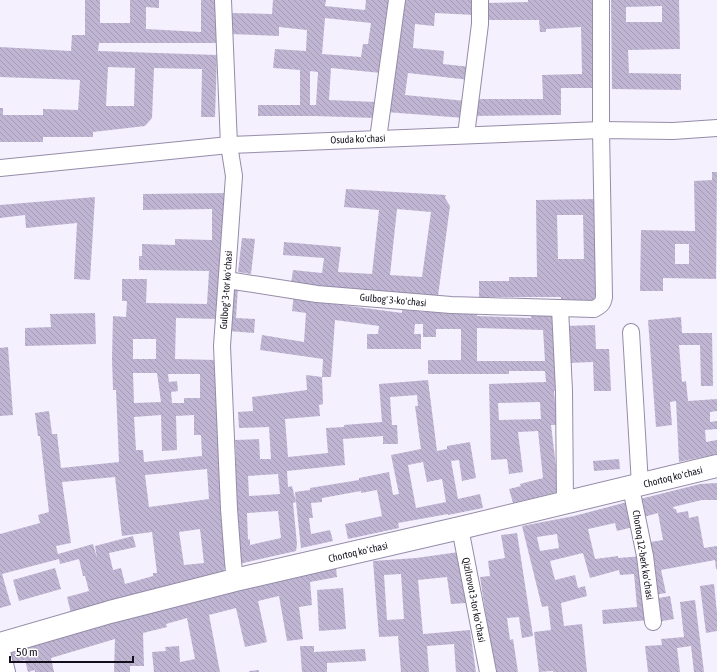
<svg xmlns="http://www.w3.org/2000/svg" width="717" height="672" font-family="'Asap Condensed',sans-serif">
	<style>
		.building { fill: url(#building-back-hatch); fill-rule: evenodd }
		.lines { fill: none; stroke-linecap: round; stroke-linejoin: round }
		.street-casing { stroke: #968ca9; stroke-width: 18 }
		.secondary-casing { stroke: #968ca9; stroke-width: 24 }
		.street { stroke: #fff; stroke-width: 16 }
		.secondary { stroke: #fff; stroke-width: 22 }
		.labels { text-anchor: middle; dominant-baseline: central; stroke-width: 3; stroke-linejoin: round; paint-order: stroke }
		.street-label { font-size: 10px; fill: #130f1a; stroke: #fff }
	</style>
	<defs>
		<pattern id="building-back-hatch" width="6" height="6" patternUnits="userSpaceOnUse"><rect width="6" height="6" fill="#c0b6d4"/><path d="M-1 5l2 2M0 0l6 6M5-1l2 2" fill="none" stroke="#a49bb5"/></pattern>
	</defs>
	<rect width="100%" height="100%" fill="#f4f0fd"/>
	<!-- building -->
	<g class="building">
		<path d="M85 0H100V23H130V0H159V8L146 7V29L201 32V0H219V43H99L98 51 217 55 215 117H201L202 69 154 68 152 118 145 126 93 132V137H43V142H0V108H3V115H43V109L78 110 80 80 0 77V47L71 51 72 35H85ZM108 67 135 68 134 106H106Z"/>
		<path d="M273 0H326L325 6 365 10 366 0H393L381 73 331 68 329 100 376 102 375 118 315 116H258V105H300V70L273 68 275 49 306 51 307 30 279 27V36L230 34V13L272 14ZM325 18 371 23 368 44H363L361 57 322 54ZM310 71 318 72 316 105H310Z"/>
		<path d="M404 0H476L475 15 435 13 434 26 415 24 413 48 444 51 443 64 471 67 470 80 408 73 405 95 466 101 464 118 386 112 399 10H404Z"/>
		<path d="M528 0H596L597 88H561V115L473 116 472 99H543L542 75 582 74 581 27 546 29V32H540L539 20H485V3L528 2Z"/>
		<path d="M611 0H679L680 49 628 50 629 73 681 74V90L612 89ZM662 6V22H626V7Z"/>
		<path d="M712 172H717L716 279 663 278V291H640L641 230 695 231 694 181 712 180ZM675 244H689V264H675Z"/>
		<path d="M346 189 446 195 445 198 450 206 438 296 335 289 291 284 293 270 322 273 324 258 283 255 284 242 341 247 338 272 372 274 379 210 344 207ZM397 209 431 212 422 277 390 275Z"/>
		<path d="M227 193 218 319 176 318 175 359 216 360 227 564 223 572 71 613 67 597 89 591 85 576H83L79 559 60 564 59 559 2 574 11 605 0 608V534L40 523 38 515 49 512 40 436H38L35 413 49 411 52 434H57L61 468 119 462 116 390H113L112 358 113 316 126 317 127 301H122V279H147L146 303 207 304 209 271 139 270V256H142V244L175 245V239L212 240V209L143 210V194ZM133 339H156V359H133ZM133 373H157L161 402 134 403ZM168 374H200V398H184V403H172L171 392 178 391 177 381 169 382ZM161 415 162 451 177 450 176 416 194 415V435H201L202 456 144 462 143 450H136L134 417ZM207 469 209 499 149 507 145 475ZM115 477 122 536 152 532 157 573H153V576L125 584 121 568 113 570 109 553 136 547 133 536 95 546 97 558 93 544 58 554 56 546 71 543 62 482ZM200 529 204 563 184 565 179 532Z"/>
		<path d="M95 197 90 280 74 279 77 223 26 228 25 215 0 218V205Z"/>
		<path d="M598 199 600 302 561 301V297H479V281H509V277H537L536 200ZM557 215H583L584 259H558Z"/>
		<path d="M242 238 255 239 251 274 238 272Z"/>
		<path d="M231 286 238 287 236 318 255 319 254 333 228 331Z"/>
		<path d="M294 294 327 299V303L402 313V310L420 311V312H477V316L531 318V313L555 314 560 391H554L557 425H551L559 492 513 503 509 489 521 486 520 484 543 478 538 431 518 432 523 472 509 474 507 459 491 460 489 384 546 382 545 371H509V374H428V360H461V329H436V337H423V324H415L414 334H421V349H367V334H378L379 326 335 320 331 377H322L323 359 260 350 262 335 304 342 306 313 292 311ZM477 328 543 330 545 361H477ZM540 402 541 419 499 420 498 403Z"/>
		<path d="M95 313 96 344 25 346V328L51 327 50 314Z"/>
		<path d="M681 317 682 333H712L713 386H701L700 345H679L682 382 686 381 688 401 717 399V411L710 412V422L717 421V429L705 430 706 442 717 440V454L679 462 676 401 670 402 672 425 656 427 648 320Z"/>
		<path d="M595 325 596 349H609L611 391H594L593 362 568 363 567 326Z"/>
		<path d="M8 347 13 415 0 416V348Z"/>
		<path d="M306 375 322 377 323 404 319 405 320 416 285 419 288 457 328 453 326 428 344 427V425L382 422 379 384 428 380 437 451 447 449V446L470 442 476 478 462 481 459 460 451 461 458 499 480 494 483 508 448 515V514L398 523 399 528 348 539 345 524 382 516 377 490 361 493V491L322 498V502L311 503 313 518H309L311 534 330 530 333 541 301 548 296 502 293 503 297 544 296 551 239 564 231 460H236L235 440 259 439 260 459H271L269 427 239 428 238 412 253 411 252 397 307 390ZM417 395 418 406H415L421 449 391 455 399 494 393 495 389 472 359 478V480L310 488V490L295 492 296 502 292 486 288 487 287 471 345 465 343 439 383 436V444H398L397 425H392L390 397ZM423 462 427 482 442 479 446 502 416 508 408 465ZM278 474 280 494 249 496 248 476ZM278 511 281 538 250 545V539L248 540 247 513Z"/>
		<path d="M619 459 620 469 594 471 593 461Z"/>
		<path d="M717 483V500H702L673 507 674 509H676L677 513 688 511 689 518 698 516 704 548 717 546V569H716L715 560 661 570 666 593 653 595 644 543 663 540 658 513 640 518 636 500 700 484Z"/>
		<path d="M631 501 637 526 617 531 615 523 588 529 595 559 618 556V558L643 556 650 620 603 624 602 610 637 607 634 574 620 575 619 570 590 578 583 553 550 561 555 580 575 575 578 588 585 586 587 596 561 603 564 626 582 624 587 672H553V671L539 672 534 632 551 630 548 606 542 607 522 526 574 516ZM557 534 559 548 540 551 537 537Z"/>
		<path d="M517 533 533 636 522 638 519 617 507 618 510 640 513 639 518 672H497L490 643 480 577 490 576 488 561 505 558 501 535Z"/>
		<path d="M459 552 466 603 451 604 447 577 418 580 423 634 470 630 476 672H456L454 644 427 646 429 672H401L398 636 379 637 373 561 416 558ZM401 574 404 619 387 620 384 575Z"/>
		<path d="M55 568 61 589 19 601 13 580Z"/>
		<path d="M336 568 337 577 310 582 312 605 299 607 303 639 287 641 279 596 258 601 267 642 245 647 236 608 209 615 220 672H154L152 652 166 651 165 647 179 646 180 662 195 659 187 618 166 624 167 627 143 633 144 666H130V672H114L115 639 51 658 54 672H35V670L28 672 25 660 8 664 5 652 294 574Z"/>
		<path d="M714 584 717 613V631L706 633 700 586Z"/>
		<path d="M343 588 346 629 319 631 317 590Z"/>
		<path d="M670 596 674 619 657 622 653 599Z"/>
		<path d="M695 600 704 672H694L691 646 677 648 680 672H648L645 646 662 645 661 639 684 637 680 602Z"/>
		<path d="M300 646H314V652L365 649 366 661 327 663V672H302Z"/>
		<path d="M259 670V672H249V671Z"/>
	</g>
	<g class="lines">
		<defs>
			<g id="street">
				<path d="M223 0 229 145 234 176 222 346 229 509 233 562 235 580"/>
				<path d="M466 135 480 24V0"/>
				<path d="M378 139 397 0"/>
				<path d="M0 168 229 145 601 130 673 131 717 128"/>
				<path d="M227 280 317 294 451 305 594 309C600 306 603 304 604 297L601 130V0"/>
				<path d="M560 308 564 391 565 503"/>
				<path d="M631 332 640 485"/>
				<path d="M631 488 645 556 653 622"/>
				<path d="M460 528 488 672"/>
				<path d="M0 644 7 672"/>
			</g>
			<path id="secondary" d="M0 644 110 612 235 580 460 528 717 466"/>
		</defs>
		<!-- street casing -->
		<use href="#street" class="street-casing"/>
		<!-- secondary casing -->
		<use href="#secondary" class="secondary-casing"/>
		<!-- street -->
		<use href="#street" class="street"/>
		<!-- secondary -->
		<use href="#secondary" class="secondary"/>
	</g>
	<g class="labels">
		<!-- street labels -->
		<g class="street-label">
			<text transform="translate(358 139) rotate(-2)">Osuda koʻchasi</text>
			<text transform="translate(226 290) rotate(-86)">Gulbog' 3-tor koʻchasi</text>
			<text transform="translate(393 300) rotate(5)">Gulbog' 3-koʻchasi</text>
			<text transform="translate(673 477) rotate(-14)">Chortoq koʻchasi</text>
			<text transform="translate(358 552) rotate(-13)">Chortoq koʻchasi</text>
			<text transform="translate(643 555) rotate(81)">Chortoq 12-berk koʻchasi</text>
			<text transform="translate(474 600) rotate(79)">Qizilrovot 3-tor koʻchasi</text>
		</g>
	</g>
	<!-- scale -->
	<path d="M10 656v6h123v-6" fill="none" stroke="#130f1a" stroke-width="2"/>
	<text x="16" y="656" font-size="12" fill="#130f1a" stroke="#ffffff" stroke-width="3" paint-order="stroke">50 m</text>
</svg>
